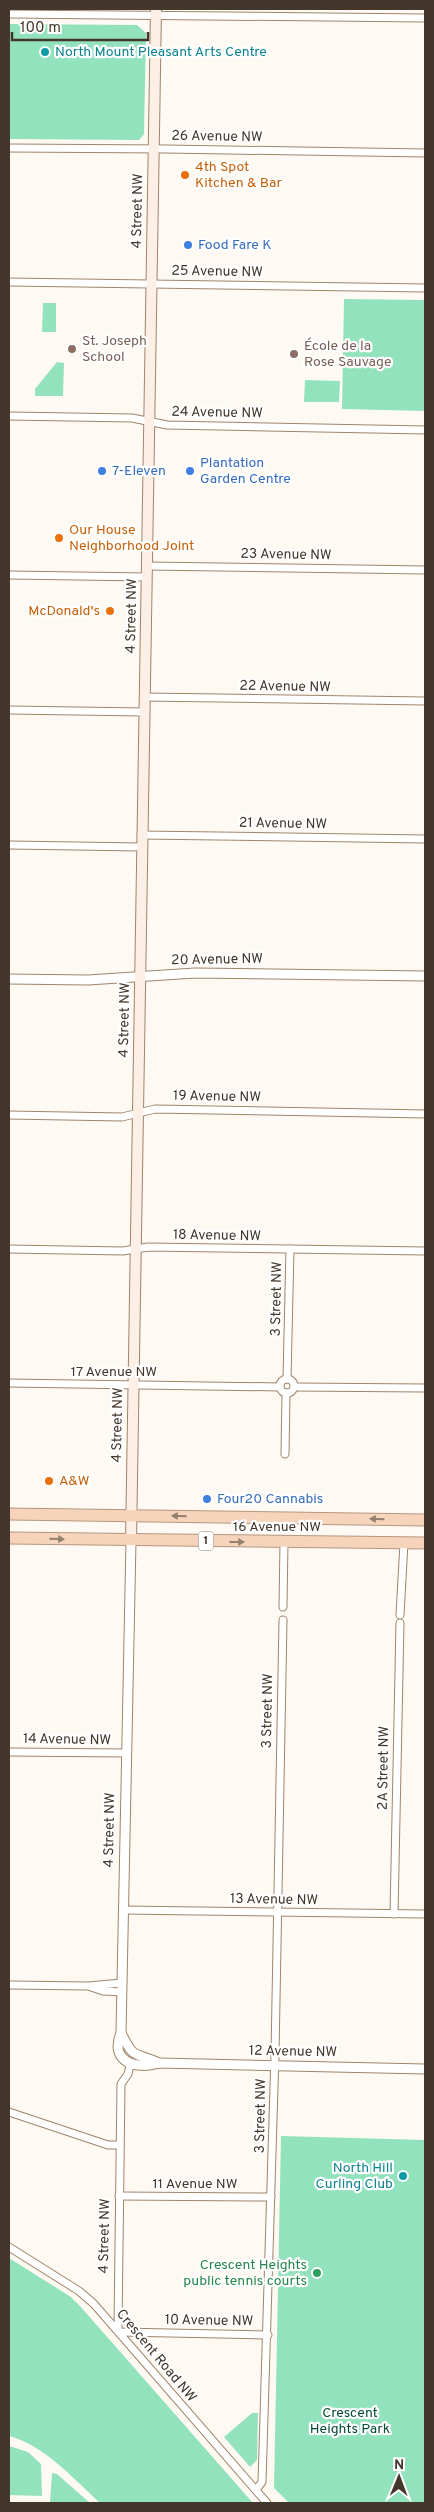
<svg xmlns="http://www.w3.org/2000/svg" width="434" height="2512" font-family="Overpass,sans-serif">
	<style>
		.green { fill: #93e2be }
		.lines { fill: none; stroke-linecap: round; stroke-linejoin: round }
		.minor-casing { stroke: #9f846a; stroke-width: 9 }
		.tertiary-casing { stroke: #9f846a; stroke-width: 11 }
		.secondary-casing { stroke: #9f846a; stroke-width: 12 }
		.trunk-casing { stroke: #b6967e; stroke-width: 13 }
		.minor { stroke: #fff; stroke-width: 7 }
		.tertiary { stroke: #fff; stroke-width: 9 }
		.secondary { stroke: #fcefe6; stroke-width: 10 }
		.trunk { stroke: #f6d4bb; stroke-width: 11 }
		.oneway { fill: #947e6c }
		.culture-dot { fill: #0f9aa8; stroke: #fff; stroke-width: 2 }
		.food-dot { fill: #e8710a; stroke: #fff; stroke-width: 2 }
		.shop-dot { fill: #3f7fe0; stroke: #fff; stroke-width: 2 }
		.education-dot { fill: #8d6e63; stroke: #fff; stroke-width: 2 }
		.leisure-dot { fill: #2e9e5b; stroke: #fff; stroke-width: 2 }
		.labels { text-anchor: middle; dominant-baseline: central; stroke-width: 4.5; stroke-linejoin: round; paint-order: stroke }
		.shield { fill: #fff; stroke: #7b736b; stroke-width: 1 }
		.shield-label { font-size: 12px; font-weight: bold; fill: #43372c }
		.culture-label { font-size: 14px; fill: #0d838f; stroke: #fff; text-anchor: start }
		.street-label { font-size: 14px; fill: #43372c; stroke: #fff }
		.food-label { font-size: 14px; fill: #c56008; stroke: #fff; text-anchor: start }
		.shop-label { font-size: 14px; fill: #366cbe; stroke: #fff; text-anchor: start }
		.education-label { font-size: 14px; fill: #785e54; stroke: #fff; text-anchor: start }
		.leisure-label { font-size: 14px; fill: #27864d; stroke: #fff; text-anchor: end }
		.park-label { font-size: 14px; fill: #044c34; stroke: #fff }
	</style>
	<rect width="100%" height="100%" fill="#fff9f3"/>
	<!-- green -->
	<g class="green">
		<path d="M9 24 137 25 146 33 144 134 139 140 9 139Z"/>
		<path d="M344 299 425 300V411L342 409Z"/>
		<path d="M43 303H56V332H42Z"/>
		<path d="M57 362 64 363 63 396H35V389Z"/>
		<path d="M305 380 340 381 339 402H304Z"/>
		<path d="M281 2136 425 2140V2503H289L274 2488Z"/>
		<path d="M9 2258 71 2297 80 2306 253 2503H100C74 2479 44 2445 9 2436Z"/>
		<path d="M252 2413H258L257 2460 250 2467 224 2437Z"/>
		<path d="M9 2446 28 2452 41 2464 42 2496 9 2495Z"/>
		<path d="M52 2473 57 2474 90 2503H50Z"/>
	</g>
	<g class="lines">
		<defs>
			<g id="minor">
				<path d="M9 14 425 18"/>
				<path d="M9 148 166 149 425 153"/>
				<path d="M9 282 425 288"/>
				<path d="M9 416 132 418 167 425 425 430"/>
				<path d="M147 566 425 570"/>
				<path d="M9 575 146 577"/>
				<path d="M144 697 425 701"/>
				<path d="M9 710 144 712"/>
				<path d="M141 835 425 839"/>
				<path d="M9 845 141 847"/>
				<path d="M9 1115 122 1117 155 1109 425 1114"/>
				<path d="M9 1249 123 1251 148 1247 425 1251"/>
				<circle cx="287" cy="1386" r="7"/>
				<path d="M287 1379 290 1249"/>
				<path d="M9 1383 280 1387"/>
				<path d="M294 1387 425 1388"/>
				<path d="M285 1454 286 1393"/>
				<path d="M283 1607 284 1542"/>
				<path d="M400 1615 404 1543"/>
				<path d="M9 1752 126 1753"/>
				<path d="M123 1910 425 1914"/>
				<path d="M394 1914 400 1623"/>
				<path d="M9 1985 88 1986 122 1983"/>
				<path d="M91 1987 103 1991 122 1992"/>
				<path d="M9 2112 108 2145H120"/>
				<path d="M119 2196 271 2197"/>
				<path d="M9 2247 79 2291 94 2304 267 2503"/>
				<path d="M118 2329 121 2084 128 2074 130 2065"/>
				<path d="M120 2332 268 2335"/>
				<path d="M256 2490 262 2482 275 2054 283 1620"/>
			</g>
			<g id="tertiary">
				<path d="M9 979 88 980 195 973 425 976"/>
				<path d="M131 1541 121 2033C109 2062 136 2070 159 2063L425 2069"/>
				<path d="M121 2033C135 2061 133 2051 159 2063"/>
			</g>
			<path id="secondary" d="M131 1541 156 9"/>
			<g id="trunk">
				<path d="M9 1514 425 1520"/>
				<path d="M9 1538 425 1543"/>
			</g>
		</defs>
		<!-- minor casing -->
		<use href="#minor" class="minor-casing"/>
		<!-- tertiary casing -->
		<use href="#tertiary" class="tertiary-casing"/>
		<!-- secondary casing -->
		<use href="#secondary" class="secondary-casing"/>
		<!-- trunk casing -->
		<use href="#trunk" class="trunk-casing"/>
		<!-- minor -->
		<use href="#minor" class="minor"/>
		<!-- tertiary -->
		<use href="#tertiary" class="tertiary"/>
		<!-- secondary -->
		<use href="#secondary" class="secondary"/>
		<!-- trunk -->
		<use href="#trunk" class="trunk"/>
	</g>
	<!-- one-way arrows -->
	<defs><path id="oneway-solid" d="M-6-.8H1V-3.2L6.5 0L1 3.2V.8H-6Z" transform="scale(1.25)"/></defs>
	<g class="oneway">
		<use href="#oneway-solid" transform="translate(179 1516) rotate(-179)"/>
		<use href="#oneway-solid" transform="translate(377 1519) rotate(-179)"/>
		<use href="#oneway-solid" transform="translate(57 1539) rotate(1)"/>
		<use href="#oneway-solid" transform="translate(237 1542)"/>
	</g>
	<!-- markers -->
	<g class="culture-dot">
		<circle cx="45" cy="52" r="5"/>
		<circle cx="403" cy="2176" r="5"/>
	</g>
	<g class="food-dot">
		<circle cx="185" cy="175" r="5"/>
		<circle cx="59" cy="538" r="5"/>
		<circle cx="110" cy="611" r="5"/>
		<circle cx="49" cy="1481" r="5"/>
	</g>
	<g class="shop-dot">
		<circle cx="188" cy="245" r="5"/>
		<circle cx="102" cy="471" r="5"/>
		<circle cx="190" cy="471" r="5"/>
		<circle cx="207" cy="1499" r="5"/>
	</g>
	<g class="education-dot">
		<circle cx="72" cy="349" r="5"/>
		<circle cx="294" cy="354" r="5"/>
	</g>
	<circle class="leisure-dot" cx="317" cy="2273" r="5"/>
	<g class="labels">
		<!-- shield labels -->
		<rect class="shield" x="198.5" y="1531.5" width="15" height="19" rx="4"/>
		<g class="shield-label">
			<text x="206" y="1541">1</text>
		</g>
		<!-- culture labels -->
		<g class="culture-label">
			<text x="55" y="52">North Mount Pleasant Arts Centre</text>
			<text x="393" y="2168" text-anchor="end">North Hill<tspan x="393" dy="16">Curling Club</tspan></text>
		</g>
		<!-- street labels -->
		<g class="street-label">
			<text transform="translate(217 137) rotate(1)">26 Avenue NW</text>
			<text transform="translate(138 211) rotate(-89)">4 Street NW</text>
			<text transform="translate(217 272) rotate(1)">25 Avenue NW</text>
			<text transform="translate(217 413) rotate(1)">24 Avenue NW</text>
			<text transform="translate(286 555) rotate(1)">23 Avenue NW</text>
			<text transform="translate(132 616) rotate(-89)">4 Street NW</text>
			<text transform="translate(285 687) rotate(1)">22 Avenue NW</text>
			<text transform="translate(283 824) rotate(1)">21 Avenue NW</text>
			<text transform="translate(217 960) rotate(-1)">20 Avenue NW</text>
			<text transform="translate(125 1020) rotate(-89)">4 Street NW</text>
			<text transform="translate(217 1097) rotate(1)">19 Avenue NW</text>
			<text transform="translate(217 1236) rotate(1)">18 Avenue NW</text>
			<text transform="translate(277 1299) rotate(-89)">3 Street NW</text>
			<text x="114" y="1372">17 Avenue NW</text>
			<text transform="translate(118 1425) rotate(-89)">4 Street NW</text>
			<text x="277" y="1527">16 Avenue NW</text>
			<text transform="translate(268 1711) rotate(-89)">3 Street NW</text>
			<text transform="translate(67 1740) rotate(1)">14 Avenue NW</text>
			<text transform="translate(384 1768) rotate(-89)">2A Street NW</text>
			<text transform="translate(110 1830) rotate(-89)">4 Street NW</text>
			<text transform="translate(274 1900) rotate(1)">13 Avenue NW</text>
			<text transform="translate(293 2052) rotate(1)">12 Avenue NW</text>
			<text transform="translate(261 2116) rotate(-89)">3 Street NW</text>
			<text x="195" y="2184">11 Avenue NW</text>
			<text transform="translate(105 2236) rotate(-89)">4 Street NW</text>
			<text transform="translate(209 2321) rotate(1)">10 Avenue NW</text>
			<text transform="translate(156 2356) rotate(50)">Crescent Road NW</text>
		</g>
		<!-- food labels -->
		<g class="food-label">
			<text x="195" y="167">4th Spot<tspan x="195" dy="16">Kitchen &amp; Bar</tspan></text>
			<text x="69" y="530">Our House<tspan x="69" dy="16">Neighborhood Joint</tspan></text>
			<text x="100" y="611" text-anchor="end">McDonald's</text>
			<text x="59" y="1481">A&amp;W</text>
		</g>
		<!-- shop labels -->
		<g class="shop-label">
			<text x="198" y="245">Food Fare K</text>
			<text x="200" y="463">Plantation<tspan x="200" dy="16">Garden Centre</tspan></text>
			<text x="112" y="471">7-Eleven</text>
			<text x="217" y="1499">Four20 Cannabis</text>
		</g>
		<!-- education labels -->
		<g class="education-label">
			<text x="82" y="341">St. Joseph<tspan x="82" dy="16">School</tspan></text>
			<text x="304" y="346">École de la<tspan x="304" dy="16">Rose Sauvage</tspan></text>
		</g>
		<!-- leisure labels -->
		<g class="leisure-label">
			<text x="307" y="2265">Crescent Heights<tspan x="307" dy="16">public tennis courts</tspan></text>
		</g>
		<!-- park labels -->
		<g class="park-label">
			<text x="350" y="2413">Crescent<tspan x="350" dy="16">Heights Park</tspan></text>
		</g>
	</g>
	<!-- border -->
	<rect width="434" height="2512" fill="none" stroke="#43372c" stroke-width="20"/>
	<!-- north arrow -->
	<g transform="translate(399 2477) rotate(1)" stroke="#ffffff" stroke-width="4" paint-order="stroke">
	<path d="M0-4L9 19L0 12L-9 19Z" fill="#43372c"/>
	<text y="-8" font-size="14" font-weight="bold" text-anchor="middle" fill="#43372c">N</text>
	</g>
	<!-- scale -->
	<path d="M12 32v8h136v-8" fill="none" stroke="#43372c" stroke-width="2.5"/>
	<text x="20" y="32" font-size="15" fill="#43372c" stroke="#ffffff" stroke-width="4" paint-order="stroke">100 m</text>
</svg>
